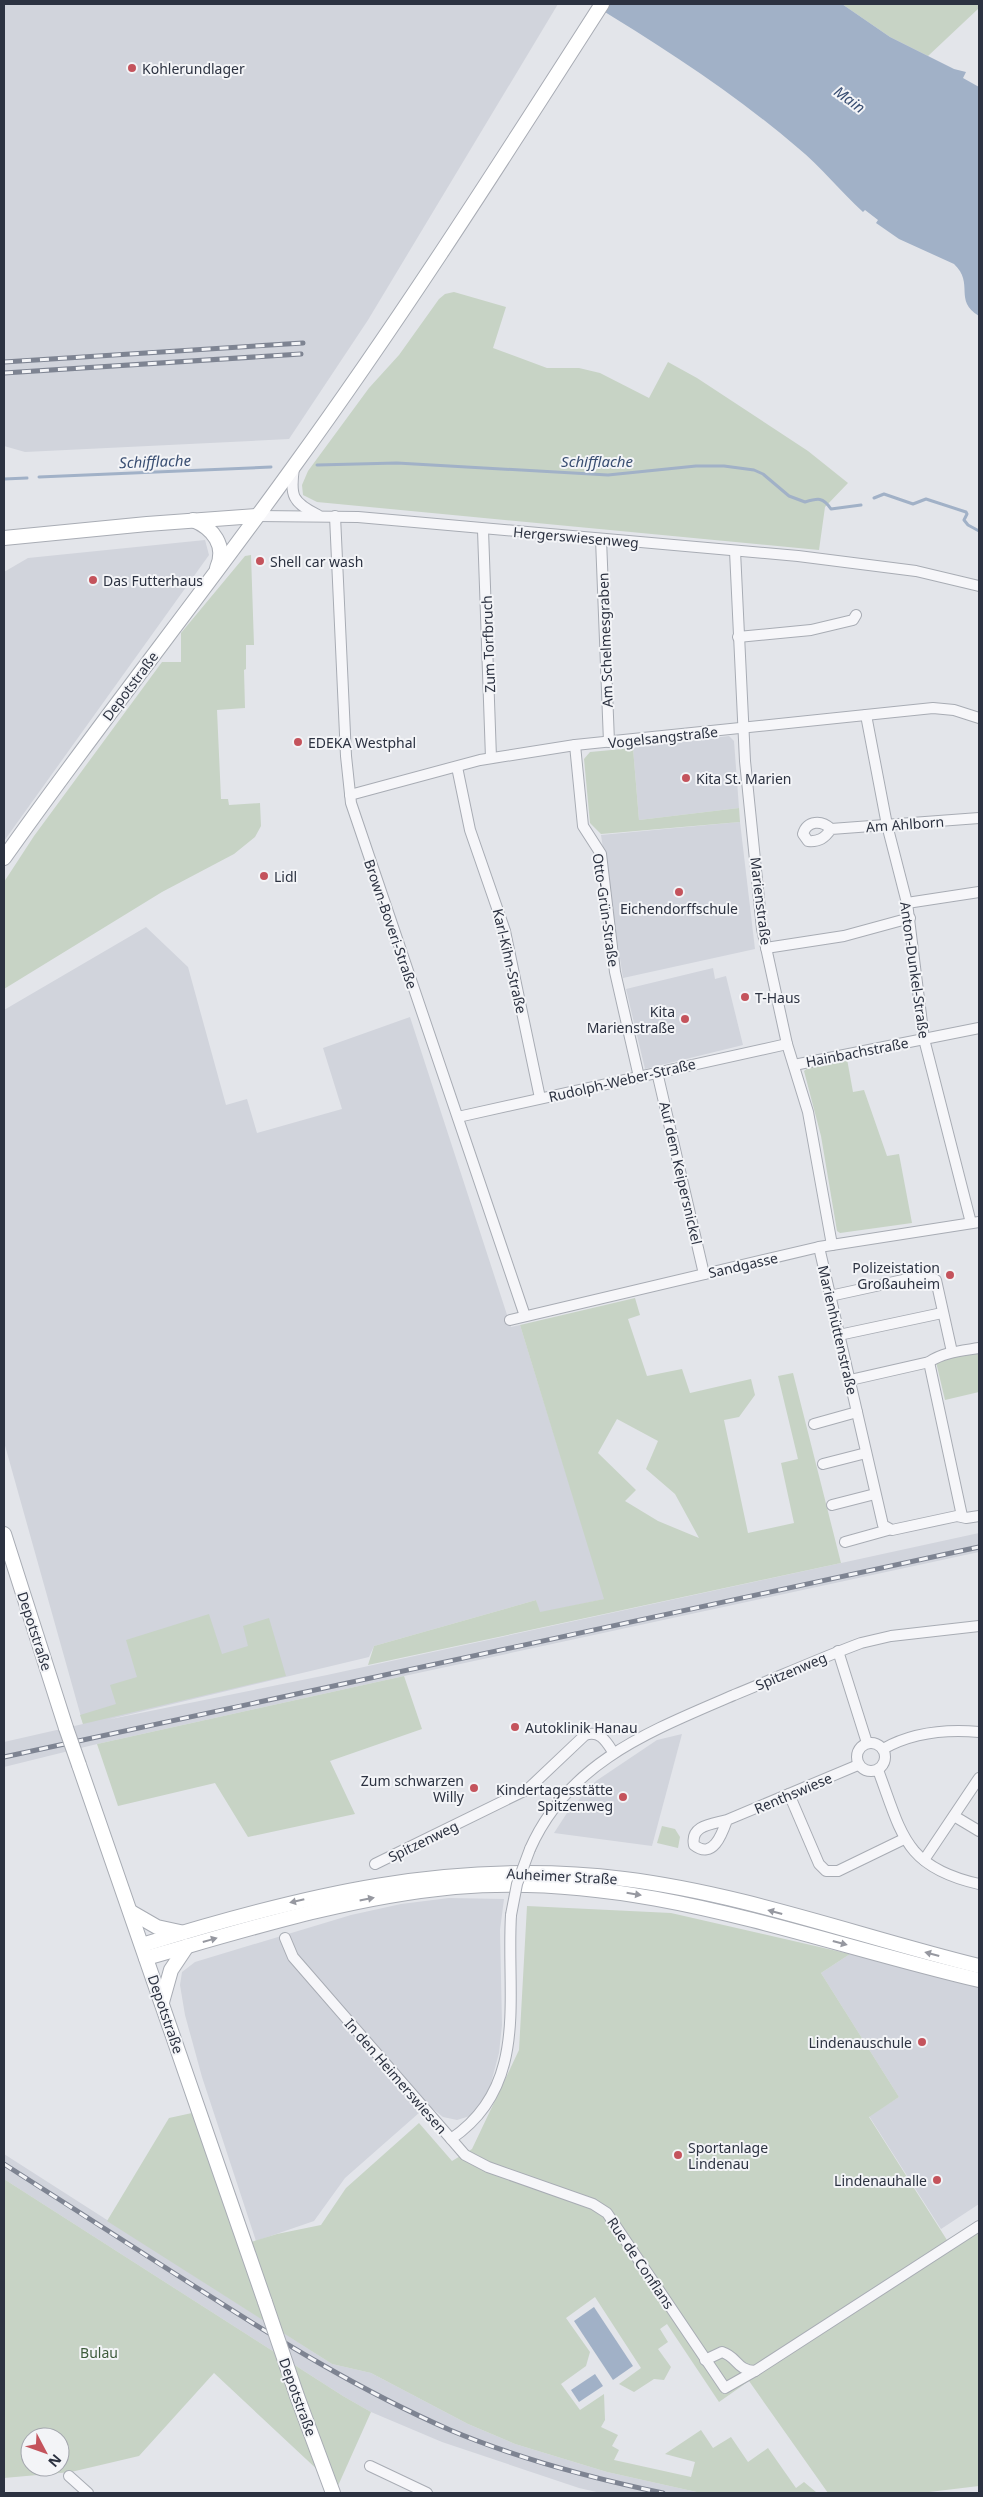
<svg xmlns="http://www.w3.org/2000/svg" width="983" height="2497" font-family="'Noto Sans',sans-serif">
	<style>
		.built { fill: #d1d4dc }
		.green { fill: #c7d3c5; fill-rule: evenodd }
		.water { fill: #a1b1c7 }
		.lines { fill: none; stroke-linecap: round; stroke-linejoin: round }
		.stream { stroke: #a1b1c7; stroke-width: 3 }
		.minor-casing { stroke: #a8acb4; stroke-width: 12 }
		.secondary-casing { stroke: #a8acb4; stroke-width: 16 }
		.minor { stroke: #f6f6f9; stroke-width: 10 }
		.secondary { stroke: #fff; stroke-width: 14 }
		.rail-casing { stroke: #7e8492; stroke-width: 5 }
		.rail { stroke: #f3f4f7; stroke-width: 3; stroke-dasharray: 9; stroke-linecap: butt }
		.minor-bridge-casing { stroke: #a8acb4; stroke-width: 12; stroke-linecap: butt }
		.secondary-bridge-casing { stroke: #a8acb4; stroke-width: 16; stroke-linecap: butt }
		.minor-bridge { stroke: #f6f6f9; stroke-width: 10 }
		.secondary-bridge { stroke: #fff; stroke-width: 14 }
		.oneway { fill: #9698a0 }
		.poi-dot { fill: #c4535c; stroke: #f3f4f7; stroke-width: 2 }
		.labels { text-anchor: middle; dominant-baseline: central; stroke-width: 4; stroke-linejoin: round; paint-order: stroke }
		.poi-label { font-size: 14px; fill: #2c3241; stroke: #f3f4f7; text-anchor: start }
		.street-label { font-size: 14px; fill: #2c3241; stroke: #f3f4f7 }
		.park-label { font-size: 14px; fill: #3e5c3b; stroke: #f3f4f7 }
		.water-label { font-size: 15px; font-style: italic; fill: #394e72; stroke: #f3f4f7 }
	</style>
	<rect width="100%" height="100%" fill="#e3e5ea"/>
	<!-- built -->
	<g class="built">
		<path d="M4 4H558L368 320 289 439 25 452 4 446Z"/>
		<path d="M205 540 209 555 4 841V572L28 558Z"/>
		<path d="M729 736 734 741 739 808 639 820 633 748Z"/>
		<path d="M740 822 755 949 623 978 601 835Z"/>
		<path d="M146 927 188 967 226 1105 247 1099 257 1133 342 1109 323 1048 410 1017 511 1327 520 1325 605 1599 539 1613 536 1600 374 1646 369 1657 106 1720 327 1675 979 1533V1552L404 1676 97 1744 4 1767V1742L83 1724 4 1442V1010Z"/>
		<path d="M713 968 715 979 726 976 743 1045 645 1069 626 989Z"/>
		<path d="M682 1734 652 1846 554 1833 567 1813 596 1781 657 1740Z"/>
		<path d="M449 1898 504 1899 500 1930 502 2025 499 2053 491 2083 482 2103 473 2115 457 2120 443 2117 428 2105 345 2178 314 2221 256 2241 202 2077 185 2015 180 1985 182 1972 195 1962 351 1915 401 1904Z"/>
		<path d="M850 1954 979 1987V2204L941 2229 869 2116 899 2097 821 1973Z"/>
		<path d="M4 2154 332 2364 371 2373 468 2424 515 2444 607 2472 701 2493H601L579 2488 442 2442 371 2412 343 2396 4 2179Z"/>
	</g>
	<!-- green -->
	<g class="green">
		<path d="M842 4H979V8L928 56 890 37Z"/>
		<path d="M454 292 506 307 493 348 547 368H579L600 373 649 398 668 362 697 378 808 451 848 483 825 507 819 550 317 502 303 495 302 485 308 471 369 388 399 355 439 299 445 294Z"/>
		<path d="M251 555 254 645H246V669L244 670 245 708 217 710 221 799H228L229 805 260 803 261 826 255 837 234 854 162 892 4 989V882L34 836 162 662H181V633L245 556Z"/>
		<path d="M633 748 639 820 739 808 740 822 601 834 590 823 584 759 590 752Z"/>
		<path d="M847 1059 853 1092 864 1090 887 1156 899 1154 912 1223 840 1233 837 1231 821 1136 804 1071 810 1066Z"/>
		<path d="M635 1298 640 1315 628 1319 647 1376 682 1369 690 1393 751 1379 755 1395 739 1417 724 1420 748 1533 794 1523 781 1463 798 1459 778 1376 793 1373 841 1563 368 1665 374 1646 536 1600 540 1612 604 1599 520 1325ZM617 1419 658 1441 646 1469 675 1494 699 1538 658 1521 625 1501 636 1490 598 1453Z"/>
		<path d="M979 1351V1392L945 1400 936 1362Z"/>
		<path d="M209 1614 222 1654 248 1646 243 1626 269 1618 286 1676 83 1724 80 1715 116 1704 110 1685 137 1677 126 1640Z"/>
		<path d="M404 1676 422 1729 330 1761 355 1814 248 1837 215 1783 118 1806 97 1744Z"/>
		<path d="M662 1826 675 1829 680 1837 678 1848 657 1843Z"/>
		<path d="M527 1906 671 1913 850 1954 821 1973 899 2097 869 2117 952 2248 979 2231V2486L921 2493H701L607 2472 515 2444 468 2424 371 2373 332 2364 107 2221 169 2118 192 2113 238 2246 277 2234 321 2225 346 2188 419 2123 452 2161 472 2149 519 2050ZM595 2297 641 2368 619 2384 634 2392 654 2379 664 2380 671 2367 658 2349 668 2342 660 2329 667 2324 719 2402 749 2381 828 2493 816 2492 804 2482 796 2488 768 2448 748 2462 731 2437 713 2448 701 2430 665 2454 695 2462 691 2477 614 2460 619 2450 612 2446 618 2435 601 2427 605 2420 604 2394 580 2410 561 2384 586 2366 590 2352 566 2318Z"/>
		<path d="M4 2179 343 2396 371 2412 337 2488 214 2373 139 2456 71 2472 4 2478ZM30 2437H60V2467H30Z"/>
	</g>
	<!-- water -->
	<g class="water">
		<path d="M592 4H842L890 37 954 69 966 72 963 78 979 87V316C953 300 975 284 954 264L899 239 876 223 878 220 865 210 863 212C840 191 821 167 798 148 734 93 662 47 592 4Z"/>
		<path d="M594 2307 633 2366 613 2380 574 2321Z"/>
		<path d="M595 2374 603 2386 579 2402 571 2390Z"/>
	</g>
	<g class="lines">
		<!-- stream -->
		<g class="stream">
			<path d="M317 465 397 463 608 475 696 466H724L754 470 763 474 789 496 805 502C818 498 823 497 831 509L861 505"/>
			<path d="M39 477 271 467"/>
			<path d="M4 479 27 478"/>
			<path d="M874 498 884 494 913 504 926 499 966 512 967 514 964 520 968 525 979 531"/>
		</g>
		<defs>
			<g id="minor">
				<path d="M294 468C290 496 292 502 318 515"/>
				<path d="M257 516 358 517 798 556 916 571 979 586"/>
				<path d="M335 516 346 756 351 803 525 1316"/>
				<path d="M483 530 491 758"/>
				<path d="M601 539 609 742"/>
				<path d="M735 551 745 761 762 929 787 1044 808 1112 832 1245"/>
				<path d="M738 637 811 630 853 620 856 615"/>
				<path d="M866 715 887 825 907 903 924 1039 971 1223"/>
				<path d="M575 745 583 826 601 854 615 972 639 1077"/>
				<path d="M457 767 470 830 505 931 540 1098"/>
				<path d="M350 795 480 760 575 745 933 708 954 710 979 718"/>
				<path d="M831 829C825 838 819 842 808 841L803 834C807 820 822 820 831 829L979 818"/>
				<path d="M907 903 979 892"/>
				<path d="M766 948 844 936 910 918"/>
				<path d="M794 1065 979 1028"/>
				<path d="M657 1072 704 1274"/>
				<path d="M458 1117 787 1044"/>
				<path d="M819 1247 883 1525 892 1530 957 1516 966 1518 979 1516"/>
				<path d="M830 1296 926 1275 936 1280 952 1352"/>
				<path d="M510 1320 819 1247 979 1222"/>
				<path d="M839 1335 942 1313"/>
				<path d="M929 1362 962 1516"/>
				<path d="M850 1380 929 1362C944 1352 961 1351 979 1348"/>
				<path d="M814 1424 857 1412"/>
				<path d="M823 1464 866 1453"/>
				<path d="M832 1505 875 1494"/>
				<path d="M845 1542 888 1530"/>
				<path d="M838 1651 867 1743"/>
				<circle cx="871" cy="1757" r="14"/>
				<path d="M883 1749C913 1732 945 1729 979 1732"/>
				<path d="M878 1770C902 1834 904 1867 979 1884"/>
				<path d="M789 1794 819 1864 826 1871H838L904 1839"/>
				<path d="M954 1816 979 1831"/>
				<path d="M727 1820C713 1824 690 1825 694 1845 713 1860 722 1834 727 1820L858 1765"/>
				<path d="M530 1849C569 1761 651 1731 734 1695 776 1678 818 1659 861 1643L891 1636 979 1626"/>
				<path d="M924 1860 979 1778"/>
				<path d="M375 1864 528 1789 585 1735C600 1730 606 1741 613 1752"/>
				<path d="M285 1938 293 1957 465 2155 488 2167 593 2204 607 2213 725 2388 755 2371 979 2226"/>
				<path d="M451 2139C530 2086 506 1996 511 1915"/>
				<path d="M705 2360 722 2352C738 2357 736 2370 755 2371"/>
				<path d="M370 2466 427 2493"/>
				<path d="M69 2476 88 2493"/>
			</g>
			<g id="secondary">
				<path d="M193 520C213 528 227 546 217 568"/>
				<path d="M4 538 147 524 257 516"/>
				<path d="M4 858C98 725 199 598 294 466 403 316 502 160 602 4"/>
				<path d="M4 1534 66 1728"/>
				<path d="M79 1765 265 2302"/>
				<path d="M131 1912 157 1927 180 1932"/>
				<path d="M142 1945C303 1895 454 1858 624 1879 745 1894 861 1937 979 1966"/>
				<path d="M146 1958C248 1929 349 1897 455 1887 638 1871 804 1939 979 1980"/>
				<path d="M162 2002 171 1970 187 1946"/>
				<path d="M297 2396 333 2493"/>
			</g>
		</defs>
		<!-- minor casing -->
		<use href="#minor" class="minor-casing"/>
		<!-- secondary casing -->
		<use href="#secondary" class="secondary-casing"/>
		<!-- minor -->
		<use href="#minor" class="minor"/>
		<!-- secondary -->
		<use href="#secondary" class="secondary"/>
		<defs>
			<g id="rail">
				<path d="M4 362 303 343"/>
				<path d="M4 373 301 354"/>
				<path d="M4 1757 979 1547"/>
				<path d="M4 2164C66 2204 128 2244 191 2284 275 2338 359 2390 450 2430 519 2459 591 2478 663 2493"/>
			</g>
		</defs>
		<!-- rail casing -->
		<use href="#rail" class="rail-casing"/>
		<!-- rail -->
		<use href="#rail" class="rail"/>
		<defs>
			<path id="minor-bridge" d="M511 1915 517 1884 530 1849"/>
			<g id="secondary-bridge">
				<path d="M66 1728 79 1765"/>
				<path d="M265 2302 297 2396"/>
			</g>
		</defs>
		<!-- minor-bridge casing -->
		<use href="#minor-bridge" class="minor-bridge-casing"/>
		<!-- secondary-bridge casing -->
		<use href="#secondary-bridge" class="secondary-bridge-casing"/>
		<!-- minor-bridge -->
		<use href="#minor-bridge" class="minor-bridge"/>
		<!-- secondary-bridge -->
		<use href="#secondary-bridge" class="secondary-bridge"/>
	</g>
	<!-- one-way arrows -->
	<defs><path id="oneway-solid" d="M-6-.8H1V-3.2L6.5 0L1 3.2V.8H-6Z" transform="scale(1.25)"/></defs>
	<g class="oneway">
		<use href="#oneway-solid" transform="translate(634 1894) rotate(9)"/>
		<use href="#oneway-solid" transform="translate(367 1899) rotate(-11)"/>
		<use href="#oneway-solid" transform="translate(297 1901) rotate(167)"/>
		<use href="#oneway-solid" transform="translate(775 1912) rotate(-165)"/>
		<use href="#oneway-solid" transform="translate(210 1940) rotate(-16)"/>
		<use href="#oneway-solid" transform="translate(840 1943) rotate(15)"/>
		<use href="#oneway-solid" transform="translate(932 1954) rotate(-165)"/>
	</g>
	<!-- markers -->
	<g class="poi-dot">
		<circle cx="132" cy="68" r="5"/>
		<circle cx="260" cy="561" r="5"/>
		<circle cx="93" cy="580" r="5"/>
		<circle cx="298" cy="742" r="5"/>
		<circle cx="686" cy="778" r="5"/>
		<circle cx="264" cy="876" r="5"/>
		<circle cx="679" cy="892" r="5"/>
		<circle cx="745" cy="997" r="5"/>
		<circle cx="685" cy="1019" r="5"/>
		<circle cx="950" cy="1275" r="5"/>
		<circle cx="515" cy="1727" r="5"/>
		<circle cx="474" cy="1788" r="5"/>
		<circle cx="623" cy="1797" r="5"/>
		<circle cx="922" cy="2042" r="5"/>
		<circle cx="678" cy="2155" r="5"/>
		<circle cx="937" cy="2180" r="5"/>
	</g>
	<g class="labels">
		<!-- poi labels -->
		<g class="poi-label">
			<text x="142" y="68">Kohlerundlager</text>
			<text x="270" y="561">Shell car wash</text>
			<text x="103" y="580">Das Futterhaus</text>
			<text x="308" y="742">EDEKA Westphal</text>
			<text x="696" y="778">Kita St. Marien</text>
			<text x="274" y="876">Lidl</text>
			<text x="679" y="908" text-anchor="middle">Eichendorffschule</text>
			<text x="755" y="997">T-Haus</text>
			<text x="675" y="1011" text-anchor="end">Kita<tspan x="675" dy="16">Marienstraße</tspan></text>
			<text x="940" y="1267" text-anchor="end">Polizeistation<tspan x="940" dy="16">Großauheim</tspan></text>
			<text x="525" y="1727">Autoklinik Hanau</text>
			<text x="464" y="1780" text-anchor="end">Zum schwarzen<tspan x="464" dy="16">Willy</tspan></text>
			<text x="613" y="1789" text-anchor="end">Kindertagesstätte<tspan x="613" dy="16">Spitzenweg</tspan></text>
			<text x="912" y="2042" text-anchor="end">Lindenauschule</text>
			<text x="688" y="2147">Sportanlage<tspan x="688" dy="16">Lindenau</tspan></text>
			<text x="927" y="2180" text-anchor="end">Lindenauhalle</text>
		</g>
		<!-- street labels -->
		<g class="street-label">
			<text transform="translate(576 537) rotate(5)">Hergerswiesenweg</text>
			<text transform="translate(605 640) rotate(-92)">Am Schelmesgraben</text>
			<text transform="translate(488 644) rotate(-92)">Zum Torfbruch</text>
			<text transform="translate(130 686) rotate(-53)">Depotstraße</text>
			<text transform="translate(663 737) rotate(-6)">Vogelsangstraße</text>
			<text transform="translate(905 824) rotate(-4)">Am Ahlborn</text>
			<text transform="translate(761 901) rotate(83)">Marienstraße</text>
			<text transform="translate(606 910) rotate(82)">Otto-Grün-Straße</text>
			<text transform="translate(391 924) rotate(71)">Brown-Boveri-Straße</text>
			<text transform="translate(510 961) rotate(77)">Karl-Kihn-Straße</text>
			<text transform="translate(915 970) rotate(82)">Anton-Dunkel-Straße</text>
			<text transform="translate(857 1052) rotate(-11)">Hainbachstraße</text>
			<text transform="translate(622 1080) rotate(-13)">Rudolph-Weber-Straße</text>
			<text transform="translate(681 1173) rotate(77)">Auf dem Keipersnickel</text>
			<text transform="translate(743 1265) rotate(-13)">Sandgasse</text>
			<text transform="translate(838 1330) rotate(77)">Marienhüttenstraße</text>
			<text transform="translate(35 1631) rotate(72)">Depotstraße</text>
			<text transform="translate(791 1671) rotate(-23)">Spitzenweg</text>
			<text transform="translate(793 1793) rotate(-23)">Renthswiese</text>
			<text transform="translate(423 1841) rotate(-26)">Spitzenweg</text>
			<text transform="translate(562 1876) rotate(3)">Auheimer Straße</text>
			<text transform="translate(166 2014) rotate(71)">Depotstraße</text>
			<text transform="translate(396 2076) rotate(49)">In den Heimerswiesen</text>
			<text transform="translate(641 2263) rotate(56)">Rue de Conflans</text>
			<text transform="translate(298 2397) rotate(70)">Depotstraße</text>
		</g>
		<!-- park labels -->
		<g class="park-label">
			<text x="99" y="2352">Bulau</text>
		</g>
		<!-- water labels -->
		<g class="water-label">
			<text transform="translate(850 99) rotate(36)">Main</text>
			<text transform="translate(155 461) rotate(-2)">Schifflache</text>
			<text x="597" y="461">Schifflache</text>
		</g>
	</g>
	<!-- border -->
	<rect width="983" height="2497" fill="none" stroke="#2c3241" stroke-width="10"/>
	<!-- north arrow -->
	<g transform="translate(45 2452) rotate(131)"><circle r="24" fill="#f3f4f7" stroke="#a3a6ae"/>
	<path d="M0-4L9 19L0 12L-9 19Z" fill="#c4535c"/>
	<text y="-8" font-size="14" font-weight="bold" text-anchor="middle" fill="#2c3241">N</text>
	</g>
</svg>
